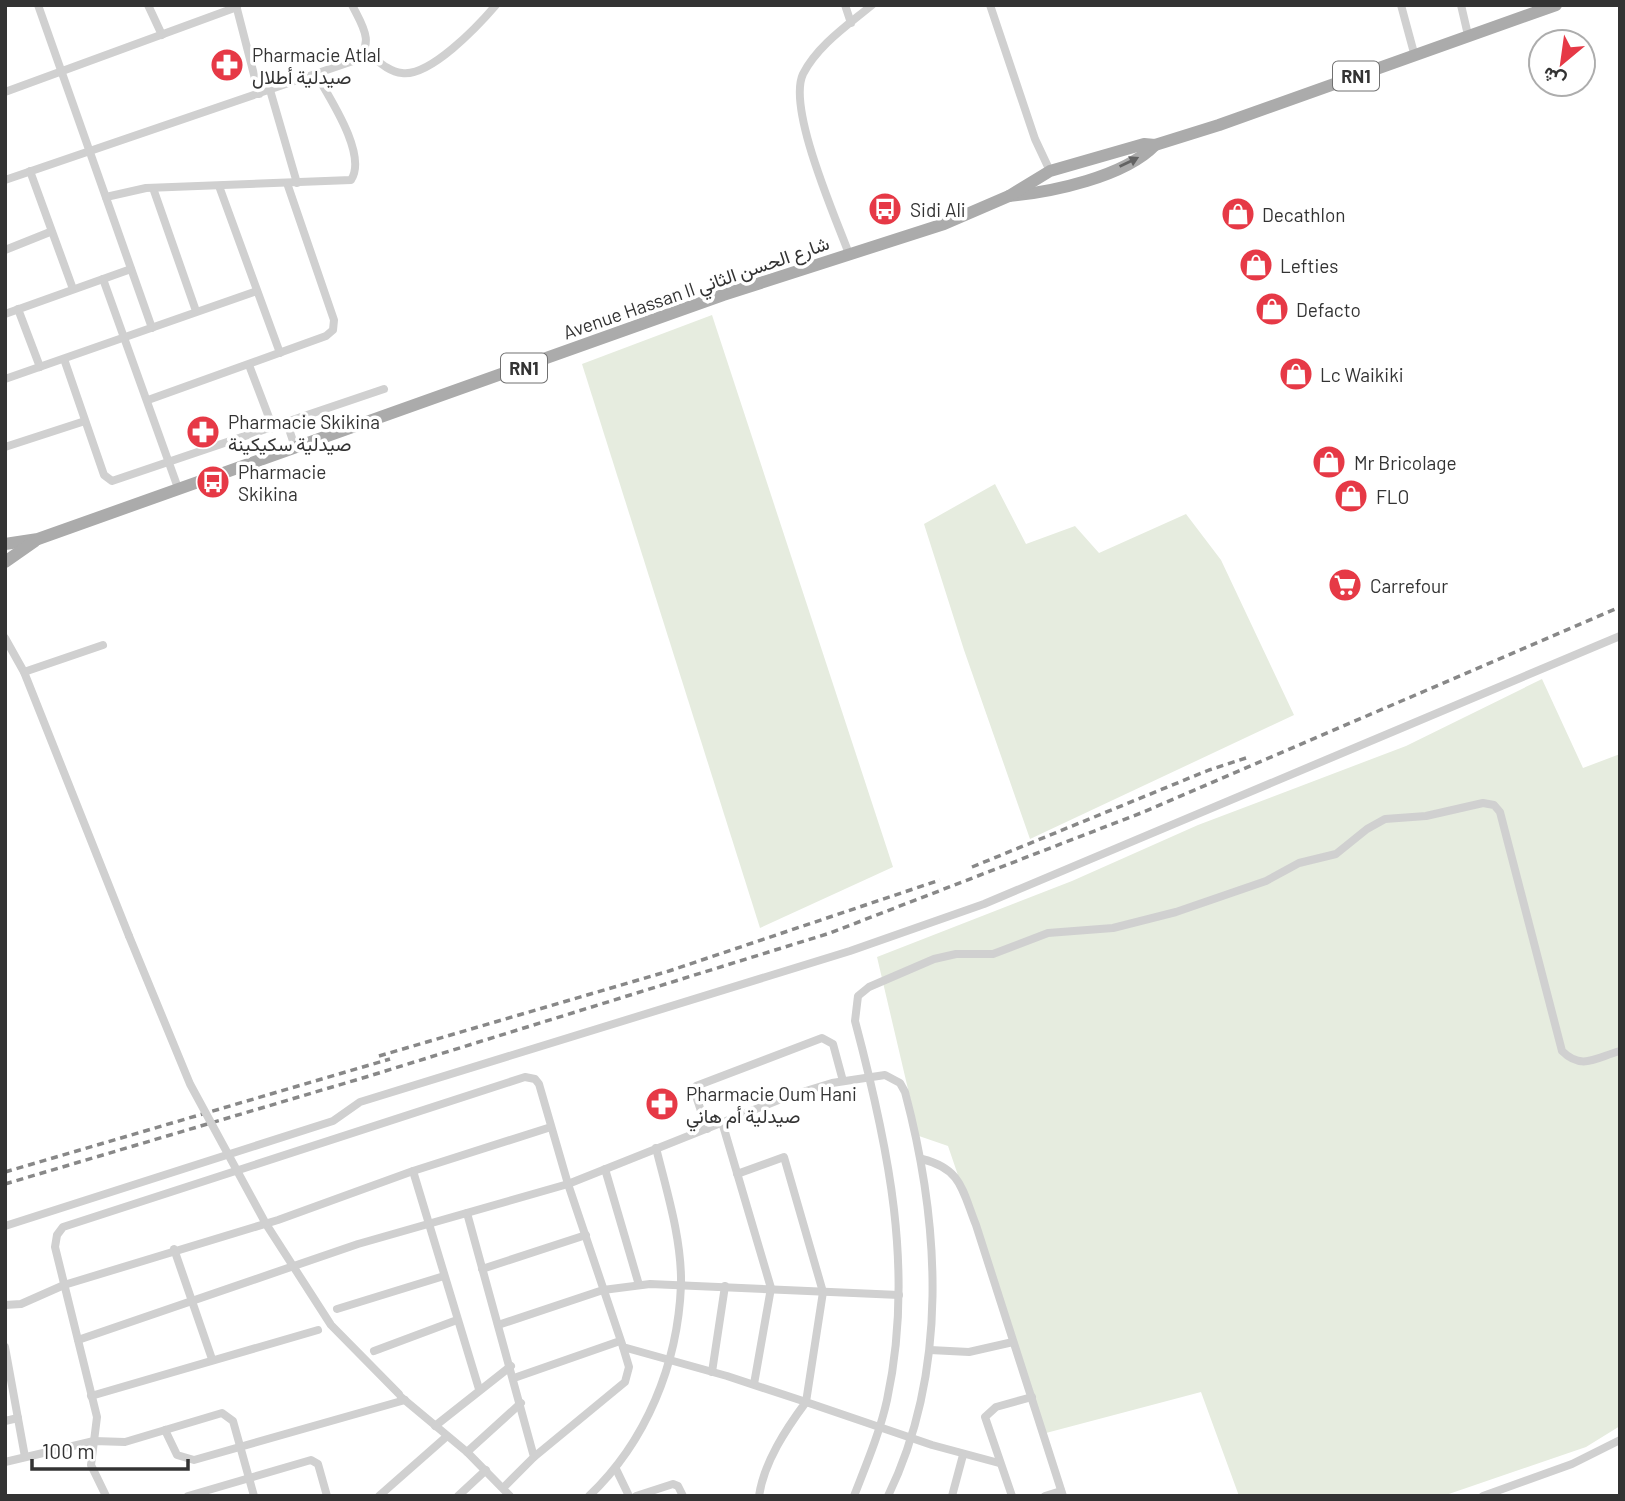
<svg xmlns="http://www.w3.org/2000/svg" width="1625" height="1501" font-family="Barlow,Vazirmatn,sans-serif">
	<style>
		.green { fill: #e6ecdf }
		.lines { fill: none; stroke-linecap: round; stroke-linejoin: round }
		.street { stroke: #d0d0d0; stroke-width: 8 }
		.primary { stroke: #ababab; stroke-width: 12 }
		.rail { stroke: #888; stroke-width: 3.5; stroke-dasharray: 7 5; stroke-linecap: butt }
		.street-bridge { stroke: #d0d0d0; stroke-width: 8 }
		.oneway { fill: #636363 }
		.labels { text-anchor: middle; dominant-baseline: central; stroke-width: 7; stroke-linejoin: round; paint-order: stroke }
		.shield { fill: #fff; stroke: #707070; stroke-width: 2 }
		.shield-label { font-size: 18px; font-weight: bold; fill: #333 }
		.poi-label { font-size: 19px; fill: #333; stroke: #fff; text-anchor: start }
		.street-label { font-size: 19px; fill: #333; stroke: #fff }
	</style>
	<rect width="100%" height="100%" fill="#fff"/>
	<!-- green -->
	<g class="green">
		<path d="M712 315 893 867 760 928 582 364Z"/>
		<path d="M995 484 1026 544 1075 526 1099 553 1186 514 1221 560 1294 715 1030 839 964 650 924 524Z"/>
		<path d="M1542 679 1583 768 1620 754V1426L1586 1447 1443 1496H1239L1201 1392 1046 1433 948 1146 919 1136 877 957 1072 881 1198 825 1406 746Z"/>
	</g>
	<g class="lines">
		<!-- street -->
		<g class="street">
			<path d="M38 5 152 328"/>
			<path d="M148 5 162 35"/>
			<path d="M236 5 259 94"/>
			<path d="M845 5 851 23"/>
			<path d="M990 5 1035 139 1050 171"/>
			<path d="M1401 5 1414 53"/>
			<path d="M1461 5 1468 35"/>
			<path d="M365 51C376 59 388 72 402 73 430 77 478 26 496 5"/>
			<path d="M270 90 297 183"/>
			<path d="M5 92 237 7"/>
			<path d="M30 171 73 289"/>
			<path d="M5 180 353 61C377 45 362 25 352 5"/>
			<path d="M219 186 280 353"/>
			<path d="M153 188 196 311"/>
			<path d="M106 197 146 188 351 180C368 155 329 97 316 74"/>
			<path d="M5 250 50 232"/>
			<path d="M849 254C835 216 787 108 803 74 818 45 848 25 872 5"/>
			<path d="M103 279 178 488"/>
			<path d="M18 309 40 367"/>
			<path d="M5 314 131 269"/>
			<path d="M64 359 104 475 112 481 384 389"/>
			<path d="M249 365 273 428"/>
			<path d="M5 379 257 291"/>
			<path d="M148 400 326 336 333 330 334 320 287 183"/>
			<path d="M287 423 295 447"/>
			<path d="M5 447 85 421"/>
			<path d="M5 638 24 672 129 936"/>
			<path d="M24 672 103 645"/>
			<path d="M722 1122 771 1288 754 1384"/>
			<path d="M707 1129 695 1093 696 1086 822 1038 833 1044 843 1081"/>
			<path d="M922 1159C962 1169 962 1190 976 1225L1063 1496"/>
			<path d="M605 1169 639 1285"/>
			<path d="M413 1171 479 1389"/>
			<path d="M737 1174 784 1157 823 1292 806 1402 932 1445 999 1463"/>
			<path d="M467 1213 534 1457 504 1487"/>
			<path d="M5 1226 333 1121 360 1102 850 951 984 904 1620 636"/>
			<path d="M174 1249 212 1359"/>
			<path d="M482 1269 586 1235"/>
			<path d="M5 1305 21 1304 64 1285 278 1220 413 1171 551 1127"/>
			<path d="M337 1309 444 1276"/>
			<path d="M498 1325 603 1290 650 1284 899 1295"/>
			<path d="M78 1340 358 1244 568 1184 786 1097 832 1083 885 1075 900 1083 905 1092C940 1224 949 1370 888 1496"/>
			<path d="M5 1347 25 1457"/>
			<path d="M930 1350 969 1352 1013 1342"/>
			<path d="M374 1351 457 1320"/>
			<path d="M712 1372 725 1286"/>
			<path d="M514 1378 620 1341"/>
			<path d="M91 1396 318 1330"/>
			<path d="M401 1397 467 1452 510 1496"/>
			<path d="M5 1421 18 1418"/>
			<path d="M435 1426 511 1366"/>
			<path d="M165 1430 177 1455 194 1460 405 1400"/>
			<path d="M467 1452 521 1403"/>
			<path d="M534 1457 625 1382 629 1367 623 1347"/>
			<path d="M5 1462 94 1441 125 1442 222 1413 233 1421 254 1496"/>
			<path d="M616 1469 629 1496"/>
			<path d="M106 1496 91 1465 97 1417 55 1247 57 1235 63 1227 525 1077 535 1079 539 1084 568 1184 623 1347 727 1376 806 1402C786 1429 764 1462 759 1496"/>
			<path d="M188 1496 311 1460 318 1464 327 1496"/>
			<path d="M379 1496 446 1437"/>
			<path d="M458 1496 486 1470"/>
			<path d="M589 1496C646 1442 678 1364 681 1285 682 1240 667 1192 656 1148"/>
			<path d="M636 1496 673 1484 678 1486 683 1496"/>
			<path d="M854 1496C866 1465 880 1432 887 1400 915 1271 888 1145 855 1021L858 996 869 987 934 959 956 954H993L1048 933 1113 928 1176 912 1266 881 1299 863 1336 854 1367 829 1385 819 1426 816 1483 803 1494 805 1500 812 1562 1051C1582 1071 1597 1057 1620 1051"/>
			<path d="M952 1496 963 1455"/>
			<path d="M1012 1496 985 1417 996 1407 1032 1397"/>
			<path d="M1045 1496 1061 1491"/>
			<path d="M1483 1496 1572 1464 1620 1440"/>
		</g>
		<!-- primary -->
		<g class="primary">
			<path d="M1009 196C1052 192 1124 177 1155 145"/>
			<path d="M5 544 38 539 723 295 944 224 1009 196 1050 171 1144 144 1155 145 1219 125 1556 5"/>
			<path d="M5 562 35 541"/>
		</g>
		<!-- rail -->
		<g class="rail">
			<path d="M972 867 1209 770 1249 757"/>
			<path d="M379 1056 669 971 940 880"/>
			<path d="M5 1172 390 1059"/>
			<path d="M5 1184 366 1077 830 933 1141 813 1620 607"/>
		</g>
		<!-- street-bridge -->
		<path class="street-bridge" d="M129 936 190 1084 266 1224 331 1325 399 1394"/>
	</g>
	<!-- one-way arrows -->
	<defs><path id="oneway-solid" d="M-6-.8H1V-3.2L6.5 0L1 3.2V.8H-6Z" transform="scale(1.75)"/></defs>
	<use class="oneway" href="#oneway-solid" transform="translate(1129 162) rotate(-26)"/>
	<!-- icons -->
	<defs>
		<symbol id="pharmacy-disc" viewBox="-11 -11 22 22"><circle r="9.5" fill="#e63946" stroke="#fff"/><path d="M-2-6h4v4h4v4h-4v4h-4v-4h-4v-4h4Z" fill="#fff"/></symbol>
		<symbol id="bus-disc" viewBox="-11 -11 22 22"><circle r="9.5" fill="#e63946" stroke="#fff"/><path d="M-5-6H5V4H4V6H2V4H-2V6H-4V4H-5ZM-3.5-4V0h7V-4ZM-3.5 1.2v1.5H-2V1.2ZM2 1.2v1.5H3.5V1.2Z" fill="#fff"/></symbol>
		<symbol id="shop-disc" viewBox="-11 -11 22 22"><circle r="9.5" fill="#e63946" stroke="#fff"/><path d="M-5-2.5h2.3a2.7 3.5 0 0 1 5.4 0H5L5.5 6h-11ZM-1.5-2.5h3a1.5 2.3 0 0 0-3 0Z" fill="#fff"/></symbol>
		<symbol id="supermarket-disc" viewBox="-11 -11 22 22"><circle r="9.5" fill="#e63946" stroke="#fff"/><path d="M-6-5.5h2.5l.6 2H6L4.5 2H-2.5L-4.4-4H-6ZM-1.5 3.2a1.3 1.3 0 1 0 .1 0ZM3 3.2a1.3 1.3 0 1 0 .1 0Z" fill="#fff"/></symbol>
	</defs>
	<g fill-rule="evenodd">
		<use href="#pharmacy-disc" x="208" y="46" width="38" height="38"/>
		<use href="#bus-disc" x="866" y="190" width="38" height="38"/>
		<use href="#shop-disc" x="1219" y="195" width="38" height="38"/>
		<use href="#shop-disc" x="1237" y="246" width="38" height="38"/>
		<use href="#shop-disc" x="1253" y="290" width="38" height="38"/>
		<use href="#shop-disc" x="1277" y="355" width="38" height="38"/>
		<use href="#pharmacy-disc" x="184" y="413" width="38" height="38"/>
		<use href="#shop-disc" x="1310" y="443" width="38" height="38"/>
		<use href="#bus-disc" x="194" y="463" width="38" height="38"/>
		<use href="#shop-disc" x="1332" y="477" width="38" height="38"/>
		<use href="#supermarket-disc" x="1326" y="566" width="38" height="38"/>
		<use href="#pharmacy-disc" x="643" y="1085" width="38" height="38"/>
	</g>
	<g class="labels">
		<!-- shield labels -->
		<g class="shield">
			<rect x="1333" y="61.5" width="46" height="29" rx="5"/>
			<rect x="501" y="353.5" width="46" height="29" rx="5"/>
		</g>
		<g class="shield-label">
			<text x="1356" y="76">RN1</text>
			<text x="524" y="368">RN1</text>
		</g>
		<!-- poi labels -->
		<g class="poi-label">
			<text x="252" y="54">Pharmacie Atlal<tspan x="252" dy="22">صيدلية أطلال</tspan></text>
			<text x="910" y="209">Sidi Ali</text>
			<text x="1262" y="214">Decathlon</text>
			<text x="1280" y="265">Lefties</text>
			<text x="1296" y="309">Defacto</text>
			<text x="1320" y="374">Lc Waikiki</text>
			<text x="228" y="421">Pharmacie Skikina<tspan x="228" dy="22">صيدلية سكيكينة</tspan></text>
			<text x="1354" y="462">Mr Bricolage</text>
			<text x="238" y="471">Pharmacie<tspan x="238" dy="22">Skikina</tspan></text>
			<text x="1376" y="496">FLO</text>
			<text x="1370" y="585">Carrefour</text>
			<text x="686" y="1093">Pharmacie Oum Hani<tspan x="686" dy="22">صيدلية أم هاني</tspan></text>
		</g>
		<!-- street labels -->
		<g class="street-label">
			<text transform="translate(696 287) rotate(-19)">Avenue Hassan II شارع الحسن الثاني</text>
		</g>
	</g>
	<!-- border -->
	<rect width="1625" height="1501" fill="none" stroke="#333333" stroke-width="14"/>
	<!-- north arrow -->
	<g transform="translate(1562 63) rotate(209)"><circle r="33" fill="#ffffff" stroke="#adadad" stroke-width="2"/>
	<path d="M0-5L12 26L0 18L-12 26Z" fill="#e63946"/>
	<text y="-10" font-size="19" font-weight="bold" text-anchor="middle" fill="#333333">ش</text>
	</g>
	<!-- scale -->
	<path d="M32 1459v10h156v-10" fill="none" stroke="#333333" stroke-width="3.5"/>
	<text x="42" y="1459" font-size="21" fill="#333333" stroke="#ffffff" stroke-width="5" paint-order="stroke">100 m</text>
</svg>
